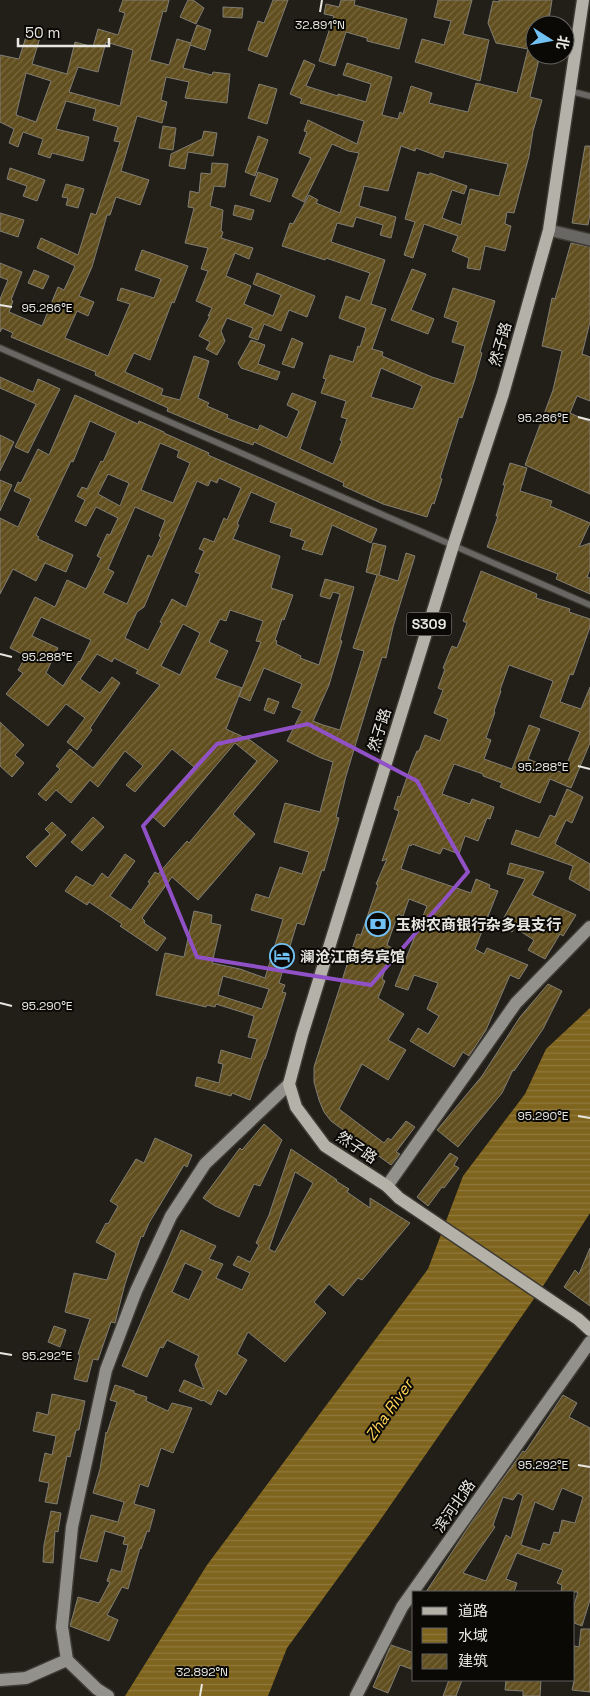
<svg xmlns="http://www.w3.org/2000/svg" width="590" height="1696" font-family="'Space Grotesk','Noto Sans SC',sans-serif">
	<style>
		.water { fill: url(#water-rules) }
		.building { fill: url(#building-hatch); stroke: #807d74; fill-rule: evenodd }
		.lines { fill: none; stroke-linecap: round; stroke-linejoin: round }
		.lane-casing { stroke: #3e3b34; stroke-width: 8 }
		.street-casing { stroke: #3e3b34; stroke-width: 14 }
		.secondary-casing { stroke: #3e3b34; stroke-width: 15 }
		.primary-casing { stroke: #3e3b34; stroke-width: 15 }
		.lane { stroke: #696763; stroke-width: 5.5 }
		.street { stroke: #696763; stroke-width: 11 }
		.secondary { stroke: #93918b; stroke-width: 12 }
		.primary { stroke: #b4b1a9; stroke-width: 12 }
		.marked { fill: none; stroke: #9151c6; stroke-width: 4; stroke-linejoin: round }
		.ticks { fill: none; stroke: #e8e6e1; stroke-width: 2 }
		.labels { text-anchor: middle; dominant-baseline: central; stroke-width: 4; stroke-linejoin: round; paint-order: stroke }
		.shield { fill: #0a0906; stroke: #a5a49f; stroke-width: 1 }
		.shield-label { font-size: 14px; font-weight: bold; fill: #e8e6e1 }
		.street-label { font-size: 15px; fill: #e8e6e1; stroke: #0a0906 }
		.poi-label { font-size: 15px; font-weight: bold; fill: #e8e6e1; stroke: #0a0906; text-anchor: start }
		.water-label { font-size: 16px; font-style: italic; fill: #fdd056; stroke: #0a0906 }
		.ticks-label { font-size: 12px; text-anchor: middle; fill: #e8e6e1; stroke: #0a0906; stroke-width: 4; stroke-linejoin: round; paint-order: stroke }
	</style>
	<defs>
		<pattern id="water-rules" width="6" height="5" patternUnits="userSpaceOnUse" patternTransform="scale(1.25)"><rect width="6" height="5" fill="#7e641d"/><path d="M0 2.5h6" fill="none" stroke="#907a3e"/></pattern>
		<pattern id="building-hatch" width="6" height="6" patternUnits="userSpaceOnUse" patternTransform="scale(1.25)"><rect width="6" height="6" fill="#614f1f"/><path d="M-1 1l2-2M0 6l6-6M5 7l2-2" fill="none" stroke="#78683f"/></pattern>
	</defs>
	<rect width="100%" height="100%" fill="#221f18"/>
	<!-- water -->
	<path class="water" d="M590 1008V1213L547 1280 376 1526 287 1648 268 1696H125L207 1565 428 1269 463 1176 525 1094 546 1049Z"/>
	<!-- building -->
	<g class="building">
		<path d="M123 0H169L166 12 163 11 150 60 169 65 177 39 191 43 183 68 212 75 213 72 230 74 227 103 185 98 189 82 166 77 161 100 167 102 162 123 137 116 121 171 149 180 140 205 116 197 110 215H107L92 267 79 296 94 302 88 316 77 311 65 338 108 356 130 304 117 300 121 288 154 298 161 279 135 270 142 250 188 266 174 303 172 302 150 360 134 353 125 372 163 389 161 395 180 400 194 356 209 361 198 398 209 403 207 406 228 415 227 418 258 430 260 425 287 438 299 411 287 405 292 393 316 402 300 449 333 464 342 441 340 440 347 419 341 417 346 401 321 393 326 379 323 378 330 355 353 362 358 346 360 347 366 328 339 318 346 296 360 301 370 273 326 258 325 260 282 246 290 223 293 224 309 195 318 200 316 203 340 213 359 153 348 151 332 144 304 202 292 196 311 158 299 153 307 132 304 131 308 120 357 144 364 121 300 103 302 99 290 94 304 60 315 65 306 86 338 96V94L366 102 371 84 343 75 347 63 392 77 382 115 398 119 400 112 403 114 411 86 432 93 429 103 468 112 476 83 517 93 528 49 496 43 488 23 493 1 499 2V0H552L548 25H535V55H540L530 97 542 100 533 131 529 156 514 213 507 212 505 224 511 226 505 251 485 246 480 270 467 268 469 258 452 251 458 236 424 224 413 258 404 255 415 222 405 219 418 172 429 175 430 173 467 186 464 194 452 190 442 218 461 225 470 189 499 196 508 164 445 151 443 158 416 148 415 151 401 146 388 191 364 186 359 206 396 217 391 238 380 235 383 225 356 217 353 227 337 223 331 242 385 260 371 304 386 309 372 349 383 352 382 356 432 377 454 384 465 346 452 342 458 322 444 317 453 288 495 301 480 352 482 353 475 379 462 418 459 417 440 478 442 479 434 504 432 503 427 517 383 504 343 486 344 483 254 442 253 445 220 433 167 411 168 408 95 375 96 372 11 337 13 333 2 328 0 332V299L8 280 0 277V263L22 272 11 300 13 301 9 312 42 326 58 287 64 290 75 266 37 248 41 238 78 255 91 213 96 215 120 142 114 141 118 127 93 120 96 109 66 101 56 129 89 137 83 161 52 153 50 158 38 154 43 139 23 132 18 147 9 143 14 129 0 122V55L19 59 29 27 42 31 32 64 67 74 75 42 93 47 98 29 118 35 125 13 119 11ZM106 42 133 50 120 106 69 92 78 67 98 72ZM26 73 51 81 36 122 16 115ZM381 368 422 386 413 409 371 397Z"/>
		<path d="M188 0H193L204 8 196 24 180 17Z"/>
		<path d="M273 0H288L267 57 248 50 258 21 264 23Z"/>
		<path d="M341 0H355L354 5 407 19 399 49 367 41V38L346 32 335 66 319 61 334 16 324 14 326 4 339 7Z"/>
		<path d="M438 0H472L463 34 489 40 480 81 415 62 422 39 444 45 451 21 434 17Z"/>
		<path d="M223 7 243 8 242 18 223 17Z"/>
		<path d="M197 25 211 30 205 50 190 45Z"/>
		<path d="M259 84 277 89 267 124 248 118Z"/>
		<path d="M163 126 176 128 173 150 159 148Z"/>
		<path d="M204 131 217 133 213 156 188 152 185 169 169 166 171 154 202 139Z"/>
		<path d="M258 136 268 140 255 176 245 172Z"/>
		<path d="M585 146H590V214L588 225 572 223Z"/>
		<path d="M212 163 228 164 225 187 214 186 210 206 223 210 221 231 223 232 221 238 253 248 249 259 235 253 226 276 251 286 244 304 273 316 281 295 253 284 257 273 315 296 307 317 289 310 281 331 264 324 258 340 249 337 253 328 227 318 221 331 225 341 217 355 206 349 210 342 199 336 210 316H208L212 308 196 301 208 271 201 269 208 248 185 243 194 208 188 207 190 191 199 193 201 173 211 174Z"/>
		<path d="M10 168 45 180 37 201 23 196 27 186 7 179Z"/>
		<path d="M258 172 278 179 270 202 250 195Z"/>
		<path d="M66 184 84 189 78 208 66 205 68 198 62 197Z"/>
		<path d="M235 205 254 210 251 220 233 215Z"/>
		<path d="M0 213 24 220 18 237 0 231Z"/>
		<path d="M571 243 590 247V322L582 354 590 357V401L577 396 570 413 590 422V494L525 465 553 390 562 351 542 346 552 298 555 299Z"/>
		<path d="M412 269 426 274 411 310 434 319 428 334 391 320Z"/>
		<path d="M34 270 49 276 43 289 28 283Z"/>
		<path d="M292 338 303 343 294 368 282 364Z"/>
		<path d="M251 340 265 345 258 364 280 372 277 380 241 368 238 363Z"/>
		<path d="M0 377 33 392 38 379 60 389 28 453 15 447 36 404 0 388Z"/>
		<path d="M75 395 138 424 139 421 164 432V433L209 453 208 455 377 529 371 543 332 525 322 555 302 549 305 541 290 536 292 529 270 522 276 503 251 492 237 524 239 525 233 539 280 556 271 588 293 595 284 620 282 619 275 640 277 641 276 644 301 656 300 658 319 665 340 594 333 592 330 599 320 596 325 579 354 587 340 640 342 641 329 685 313 721 323 725 340 730 364 651 353 648 377 575 366 572 373 543 386 546 379 575 398 581 406 553 415 556 393 627 386 658 382 657 346 776 336 817 339 818 324 871 322 870 304 925 297 923 279 983 285 985 282 992 286 993 265 1059H264L250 1100 232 1093 231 1096 195 1086 197 1077 219 1083 223 1064 218 1063 221 1050 251 1059 257 1039 248 1037 254 1016 216 1004 215 1007 207 1005 206 1007 156 995 165 953 184 957 194 911 212 915 211 923 221 925 212 963 240 969 265 978 283 919 251 910 256 894 269 898 280 867 302 874 309 852 274 842 285 803 320 812 333 762 321 758 287 741 302 711 292 707 302 684 264 668 250 701 239 696 261 642 256 641 263 621 230 610 226 621 220 619 209 642 228 651 215 678 242 688 226 729 250 740 278 761 233 814 255 834 198 900 172 877 142 918 145 921 144 923 166 938 157 951 120 926 122 924 89 902 87 905 65 891 76 876 93 886 102 873 108 878 125 854 135 861 110 896 131 910 150 883 148 882 155 872 158 874 187 841 189 843 257 761 235 743 164 827 152 816 194 767 172 749 135 792 126 785 143 766 125 751 98 787 90 780 71 803 56 790 46 801 38 794 60 769 56 766 70 749 93 768 160 685 136 673 138 670 114 658 112 662 97 654 80 679 100 693 112 677 120 683 90 728 92 730 77 750 67 742 85 718 66 704 48 726 6 694 23 673 18 670 26 656 10 648 35 597 55 607 67 580 86 589 101 558 97 556 107 534 110 535 118 518 96 507 86 526 75 521 85 500 77 496 82 487 87 489 101 461 103 462 116 433 90 421 73 462 71 461 36 535 39 537 38 539 73 555 66 572 45 563 36 581 13 569 0 594V518L18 527 31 499 14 491 18 482 21 483 38 449 49 455ZM160 443 179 451 177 457 190 463 173 503 141 490ZM108 474 129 483 120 506 98 494ZM219 478 241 488 227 520 224 518 214 542 204 538 199 549 204 551 195 572 200 574 186 607 172 599 160 622 162 623 148 650 125 638 137 612 144 607 197 481 208 486 211 480 217 483ZM135 507 165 520 159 536 161 537 152 557 148 555 127 604 103 593 114 572 108 569ZM41 617 91 640 80 662 79 661 63 686 46 673 58 648 32 636ZM183 624 200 633 180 675 161 666ZM223 976 269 989 262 1009 218 995Z"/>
		<path d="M0 435 14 442 0 471Z"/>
		<path d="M510 463 527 468 520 491 552 501 550 506 590 523 579 547 590 543V569L587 577 590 578V594L556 579 558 574 487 547 498 516H496L505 485H503Z"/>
		<path d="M0 480 12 485 0 511Z"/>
		<path d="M481 571 537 594 536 598 570 609 569 612 590 619V627L573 675 570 674 560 702 581 709 590 687V743L571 788 550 779 540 803 500 787 502 783 483 776V774L454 764 442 794 470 804 472 799 494 807 490 819 487 818 478 841 465 836 459 854 443 848 440 854 412 844 411 846 409 845 401 869 471 893 476 879 490 885 489 888 498 891 475 949 484 954 487 948 528 965 519 979 510 975 486 1030 469 1056 463 1052 454 1067 410 1041 418 1028 428 1034 439 1016 427 1009 438 983 414 975 408 990 395 986 427 906 409 899 403 916 398 914 387 945 392 948 382 979 385 981 378 998 404 1014 388 1040 406 1050 388 1080 362 1064 339 1109 384 1143 388 1138 391 1140 406 1121 415 1127 396 1152 400 1154 391 1165 331 1121 324 1112 319 1100 314 1082V1067L357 934 361 935 378 885 376 884 387 859 382 861 399 811 394 809 398 796 400 797 412 763 417 751H419L425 735 440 741 448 719 434 713 443 690 438 688 445 669 443 668 452 646 457 648 467 623 463 621ZM509 665 553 681 540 717 580 732 563 773 528 759 540 729 529 725 512 769 484 759 491 740 486 738 495 712 494 711 501 691 500 690Z"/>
		<path d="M268 698 279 702 274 714 264 710Z"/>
		<path d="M0 722 24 745 15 755 24 763 12 777 0 766Z"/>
		<path d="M567 789 583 797 572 823 566 820 555 844 590 864V891L569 879 573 866 511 844 516 830 539 838 550 815 555 817Z"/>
		<path d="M93 817 104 827 82 851 71 842Z"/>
		<path d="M52 822 66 835 36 867 26 857 50 834 45 829Z"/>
		<path d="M510 863 544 872 532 895 576 915 563 936 560 934 545 959 528 950 534 940 515 928 512 932 500 925 525 879 507 874Z"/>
		<path d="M548 984 562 991 543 1029 514 1071 513 1070 502 1093 458 1147 437 1130 482 1076 520 1017Z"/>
		<path d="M264 1124 282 1140 260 1186 254 1184 239 1217 215 1206 203 1198 240 1148 242 1150Z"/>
		<path d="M155 1138 192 1155 187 1167 184 1165 149 1223 143 1237 141 1236 125 1284 115 1323 111 1322 98 1360 93 1359 87 1382 74 1379 80 1355 78 1354 90 1319 65 1312 74 1273 107 1280 116 1253 96 1242 106 1223 108 1224 118 1206 110 1201 136 1159 144 1163Z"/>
		<path d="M291 1149 337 1180 336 1181 349 1189 347 1192 370 1208V1198L410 1223 362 1280 358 1278 343 1296 329 1284 314 1302 326 1313 285 1362 248 1332 237 1354 247 1360 226 1395 218 1390 211 1405 203 1400 202 1401 179 1391 184 1380 204 1389 195 1365 199 1356 167 1340 163 1348 160 1347 147 1377 122 1366 181 1230 216 1246 209 1259 223 1264 216 1278 242 1290 250 1273 233 1265 238 1256 250 1262 259 1245 256 1243 269 1215ZM295 1172 313 1183 275 1252 269 1249ZM185 1263 203 1271 189 1300 172 1292Z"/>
		<path d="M450 1153 458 1158 454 1165 459 1168 444 1188 442 1187 428 1206 417 1197Z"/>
		<path d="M590 1248V1306L564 1287 575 1270 579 1274Z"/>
		<path d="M54 1326 66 1330 60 1347 48 1342Z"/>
		<path d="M115 1385 134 1391V1393L147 1397 146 1401 168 1411 172 1403 192 1408 173 1453 161 1448 148 1487 140 1484 134 1504 155 1510 149 1532 147 1531 141 1549 140 1548 128 1589 122 1587 107 1615 118 1620 109 1641 70 1626 78 1597 99 1603 110 1582 107 1581 111 1569 121 1572 128 1545 123 1544 125 1537 105 1531 97 1562 80 1558 91 1515 118 1522 124 1502 93 1493 100 1469 106 1432 107 1433 117 1402 110 1400Z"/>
		<path d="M52 1394 85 1401 79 1430H76L70 1457 67 1456 57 1504 45 1502 49 1483 39 1481 45 1453 52 1455 56 1436 33 1431 37 1412 48 1415Z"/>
		<path d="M563 1395 577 1403 569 1417 590 1428V1600L582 1626 574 1623V1605L578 1592H561L562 1585 557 1583 563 1570 517 1553 506 1579 517 1583 514 1592H426L471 1523 523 1451 525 1452ZM562 1488 583 1497 575 1523 562 1520 559 1533 554 1532 550 1545 543 1543 540 1551 521 1545 535 1502 553 1510ZM518 1493 523 1496 511 1538 506 1535 486 1581 463 1573 495 1527 493 1525 503 1497 513 1500Z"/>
		<path d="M51 1511 61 1513 58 1532 55 1531 53 1563 43 1562 44 1545Z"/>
		<path d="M581 1629H590V1692L572 1690 574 1681V1646L579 1647Z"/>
		<path d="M391 1645 414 1653V1670L400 1665 388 1693 373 1687Z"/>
		<path d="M449 1680H462L456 1696H443Z"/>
		<path d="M506 1680H541L540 1696H523V1691L505 1690Z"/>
	</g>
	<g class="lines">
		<defs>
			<g id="lane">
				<path d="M570 91 590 96"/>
				<path d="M0 348 590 605"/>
			</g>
			<path id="street" d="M549 230 590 240"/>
			<g id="secondary">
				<path d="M387 1186 516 1003 590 927"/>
				<path d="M67 1660 97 1689 108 1696"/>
				<path d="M0 1680 26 1678 67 1660 62 1627 72 1527 106 1370 136 1291 171 1216 205 1164 289 1084"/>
				<path d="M356 1696 402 1607 590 1342"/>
			</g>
			<path id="primary" d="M583 0 549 230 503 394 453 546 302 1035 289 1084 296 1107 325 1146 387 1186 399 1198 578 1319 590 1330"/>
		</defs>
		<!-- lane casing -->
		<use href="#lane" class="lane-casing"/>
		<!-- street casing -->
		<use href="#street" class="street-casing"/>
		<!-- secondary casing -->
		<use href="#secondary" class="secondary-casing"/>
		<!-- primary casing -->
		<use href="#primary" class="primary-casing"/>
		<!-- lane -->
		<use href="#lane" class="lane"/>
		<!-- street -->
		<use href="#street" class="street"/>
		<!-- secondary -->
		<use href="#secondary" class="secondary"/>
		<!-- primary -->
		<use href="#primary" class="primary"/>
	</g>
	<!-- marked area -->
	<path class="marked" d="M308 724 417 781 468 872 371 985 197 957 143 826 217 744Z"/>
	<!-- ticks -->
	<path class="ticks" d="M320 12 322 0M0 305 12 307M578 417 590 420M0 654 12 657M578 766 590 769M0 1003 12 1006M578 1116 590 1118M0 1353 12 1355M578 1465 590 1467M200 1696 202 1684"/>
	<!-- icons -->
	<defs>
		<symbol id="bank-ring" viewBox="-11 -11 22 22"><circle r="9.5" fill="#0a0906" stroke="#71c1f5" stroke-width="1.5"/><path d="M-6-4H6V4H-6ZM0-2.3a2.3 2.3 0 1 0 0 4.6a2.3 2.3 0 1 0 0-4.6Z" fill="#71c1f5"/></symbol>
		<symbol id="hotel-ring" viewBox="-11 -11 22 22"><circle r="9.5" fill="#0a0906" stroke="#71c1f5" stroke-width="1.5"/><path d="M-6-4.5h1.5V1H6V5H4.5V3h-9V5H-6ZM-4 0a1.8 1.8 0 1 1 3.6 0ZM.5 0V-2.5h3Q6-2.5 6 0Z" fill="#71c1f5"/></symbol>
	</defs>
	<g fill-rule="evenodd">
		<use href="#bank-ring" x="364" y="910" width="28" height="28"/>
		<use href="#hotel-ring" x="268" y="942" width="28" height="28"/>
	</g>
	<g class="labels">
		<!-- shield labels -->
		<rect class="shield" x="406.5" y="612.5" width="45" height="23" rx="4"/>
		<g class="shield-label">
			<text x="429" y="624">S309</text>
		</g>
		<!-- street labels -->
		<g class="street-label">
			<text transform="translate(500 344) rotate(-74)">然子路</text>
			<text transform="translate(379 730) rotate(-73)">然子路</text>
			<text transform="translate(357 1147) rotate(34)">然子路</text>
			<text transform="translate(454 1506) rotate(-55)">滨河北路</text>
		</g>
		<!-- poi labels -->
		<g class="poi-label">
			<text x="396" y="924">玉树农商银行杂多县支行</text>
			<text x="300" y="956">澜沧江商务宾馆</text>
		</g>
		<!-- water labels -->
		<g class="water-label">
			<text transform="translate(389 1410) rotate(-55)">Zha River</text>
		</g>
	</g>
	<g class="ticks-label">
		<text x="320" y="29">32.891°N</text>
		<text x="47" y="312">95.286°E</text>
		<text x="543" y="422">95.286°E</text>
		<text x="47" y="661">95.288°E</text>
		<text x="543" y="771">95.288°E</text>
		<text x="47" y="1010">95.290°E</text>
		<text x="543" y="1120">95.290°E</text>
		<text x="47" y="1360">95.292°E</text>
		<text x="543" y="1469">95.292°E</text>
		<text x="202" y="1676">32.892°N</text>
	</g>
	<!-- legend -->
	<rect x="412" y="1591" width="162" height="90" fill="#0a0906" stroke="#63615e"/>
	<rect x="422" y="1607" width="25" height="8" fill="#b4b1a9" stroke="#63615e"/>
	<text x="458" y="1616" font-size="15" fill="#e8e6e1">道路</text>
	<rect x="422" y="1628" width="25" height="15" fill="url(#water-rules)" stroke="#63615e"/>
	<text x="458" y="1641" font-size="15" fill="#e8e6e1">水域</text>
	<rect x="422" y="1654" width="25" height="15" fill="url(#building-hatch)" stroke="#63615e"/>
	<text x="458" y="1666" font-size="15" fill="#e8e6e1">建筑</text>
	<!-- north arrow -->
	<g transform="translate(550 40) rotate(101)"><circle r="24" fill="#0a0906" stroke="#63615e"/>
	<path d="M0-4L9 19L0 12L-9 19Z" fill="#71c1f5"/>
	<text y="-8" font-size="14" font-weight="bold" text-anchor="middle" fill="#e8e6e1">北</text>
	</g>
	<!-- scale -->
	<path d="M18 38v8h91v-8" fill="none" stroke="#e8e6e1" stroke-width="2.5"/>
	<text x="25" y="38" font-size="15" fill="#e8e6e1" stroke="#0a0906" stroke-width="4" paint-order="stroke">50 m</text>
</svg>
